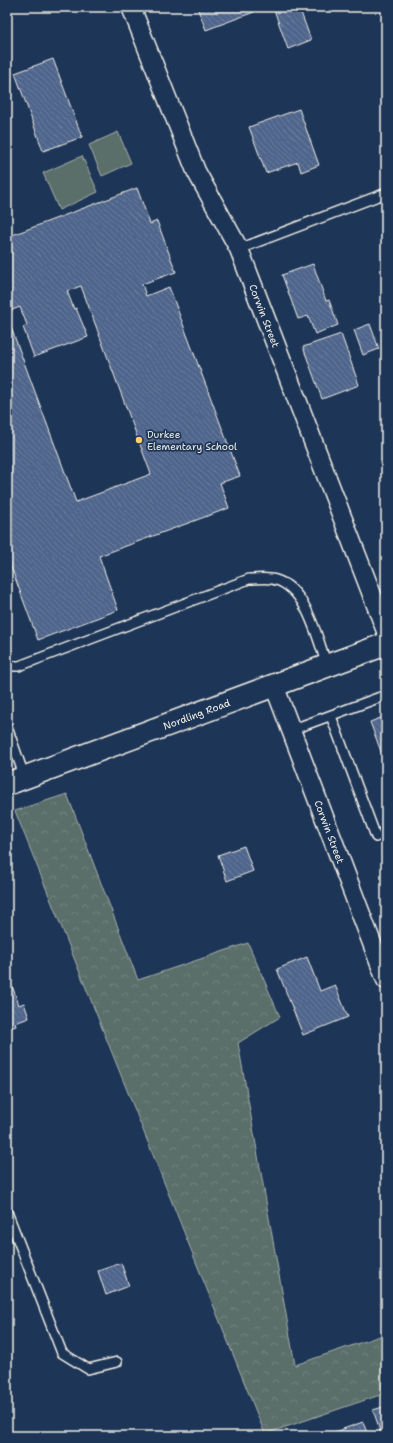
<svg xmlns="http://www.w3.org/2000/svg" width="393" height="1443" font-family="'Shantell Sans',sans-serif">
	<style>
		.forest { fill: url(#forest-crowns); stroke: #a7b0a9 }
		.park { fill: #5a6e6a; stroke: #a7b0a9 }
		.building { fill: url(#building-back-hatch); stroke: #f4f1e8 }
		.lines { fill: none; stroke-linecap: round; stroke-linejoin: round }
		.lane-casing { stroke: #f4f1e8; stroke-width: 12 }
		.street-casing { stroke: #f4f1e8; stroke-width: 21 }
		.secondary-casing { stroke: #f4f1e8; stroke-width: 25 }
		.lane { stroke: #1d3557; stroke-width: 9 }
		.street { stroke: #1d3557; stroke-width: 18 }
		.secondary { stroke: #1d3557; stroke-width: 22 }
		.poi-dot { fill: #ffd166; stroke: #1d3557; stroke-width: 1.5 }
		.labels { text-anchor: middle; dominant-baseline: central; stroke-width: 3.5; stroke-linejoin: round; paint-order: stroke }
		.street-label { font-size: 10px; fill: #f4f1e8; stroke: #1d3557 }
		.poi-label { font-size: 10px; fill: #f4f1e8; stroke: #1d3557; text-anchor: start }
	</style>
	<defs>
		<pattern id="forest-crowns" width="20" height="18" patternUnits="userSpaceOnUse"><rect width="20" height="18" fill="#5a6e6a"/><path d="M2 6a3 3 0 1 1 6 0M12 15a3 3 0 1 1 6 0" fill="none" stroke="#72837f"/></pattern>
		<pattern id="building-back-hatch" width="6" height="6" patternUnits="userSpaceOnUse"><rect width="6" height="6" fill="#4f658c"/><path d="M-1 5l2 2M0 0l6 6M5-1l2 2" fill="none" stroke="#697c9c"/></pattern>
	</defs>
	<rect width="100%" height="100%" fill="#1d3557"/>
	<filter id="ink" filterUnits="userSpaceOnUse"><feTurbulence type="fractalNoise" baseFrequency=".025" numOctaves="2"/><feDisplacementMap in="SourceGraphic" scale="8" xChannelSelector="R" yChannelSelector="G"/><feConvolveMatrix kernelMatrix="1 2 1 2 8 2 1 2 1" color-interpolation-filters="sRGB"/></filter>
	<g filter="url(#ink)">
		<!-- forest -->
		<path class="forest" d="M67 794 138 980 248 943 280 1017 238 1043 295 1365 386 1334V1393L265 1434 15 811Z"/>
		<!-- park -->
		<g class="park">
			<path d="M118 132 131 163 102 176 89 145Z"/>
			<path d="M82 156 98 192 59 210 43 173Z"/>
		</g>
		<!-- building -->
		<g class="building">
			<path d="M197 7H252L254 12 206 30Z"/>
			<path d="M273 7H299L311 40 288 49Z"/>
			<path d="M53 59 82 137 43 151 15 73Z"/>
			<path d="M299 109 319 165 301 172 298 162 266 173 249 127Z"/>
			<path d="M137 188 150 224 157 221 176 272 142 284 146 296 169 287 240 476 220 483 229 508 99 556 118 610 38 640 7 556V323L9 322 76 502 151 474 81 286 67 291 74 309 76 308 88 337 34 357 23 327 27 325 20 307 7 312V237Z"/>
			<path d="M313 264 326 301 329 300 338 325 315 334 308 316 298 319 282 275Z"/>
			<path d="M370 324 379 349 363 355 354 330Z"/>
			<path d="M341 334 359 385 322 399 303 347Z"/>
			<path d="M386 716V765L370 722Z"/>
			<path d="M244 846 253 871 227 881 218 855Z"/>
			<path d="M307 957 320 991 335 985 348 1017 303 1035 277 969Z"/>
			<path d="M7 972 19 1005 24 1003 29 1018 15 1023 16 1026 7 1029Z"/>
			<path d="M121 1263 129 1286 106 1295 98 1271Z"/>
			<path d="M386 1406V1436H382L373 1410Z"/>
			<path d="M363 1422 368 1436H323Z"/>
		</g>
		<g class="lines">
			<defs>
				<g id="lane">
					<path d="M239 249 386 193"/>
					<path d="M7 666H19L249 579C258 579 267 577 276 580 307 589 317 638 327 665"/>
					<path d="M331 716 376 837"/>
					<path d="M7 727 25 778"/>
					<path d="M291 730 386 695"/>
					<path d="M7 1212 62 1353 88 1369 117 1362"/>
				</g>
				<g id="street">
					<path id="s1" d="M131 7 196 171 239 249 386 631"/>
					<path id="s2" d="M274 685 386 980"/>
				</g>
				<g id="secondary">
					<path id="s3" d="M7 784 386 644"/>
				</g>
			</defs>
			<!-- lane casing -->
			<use href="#lane" class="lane-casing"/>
			<!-- street casing -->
			<use href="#street" class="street-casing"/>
			<!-- secondary casing -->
			<use href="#secondary" class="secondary-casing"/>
			<!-- lane -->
			<use href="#lane" class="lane"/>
			<!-- street -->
			<use href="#street" class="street"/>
			<!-- secondary -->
			<use href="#secondary" class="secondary"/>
		</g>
	</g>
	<!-- markers -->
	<circle class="poi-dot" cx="139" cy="440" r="4"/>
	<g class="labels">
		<!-- street labels -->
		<g class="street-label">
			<text stroke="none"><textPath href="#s1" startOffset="337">Corwin Street</textPath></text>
			<text stroke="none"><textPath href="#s3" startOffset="202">Nordling Road</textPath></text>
			<text stroke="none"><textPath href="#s2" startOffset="157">Corwin Street</textPath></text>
		</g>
		<!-- poi labels -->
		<g class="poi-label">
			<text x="147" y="434">Durkee<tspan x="147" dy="12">Elementary School</tspan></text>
		</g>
	</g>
	<!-- margin -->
	<rect width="393" height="1443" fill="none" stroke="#1d3557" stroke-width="24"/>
	<rect x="12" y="12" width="369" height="1419" fill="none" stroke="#f4f1e8" stroke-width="1.5" filter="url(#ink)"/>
</svg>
